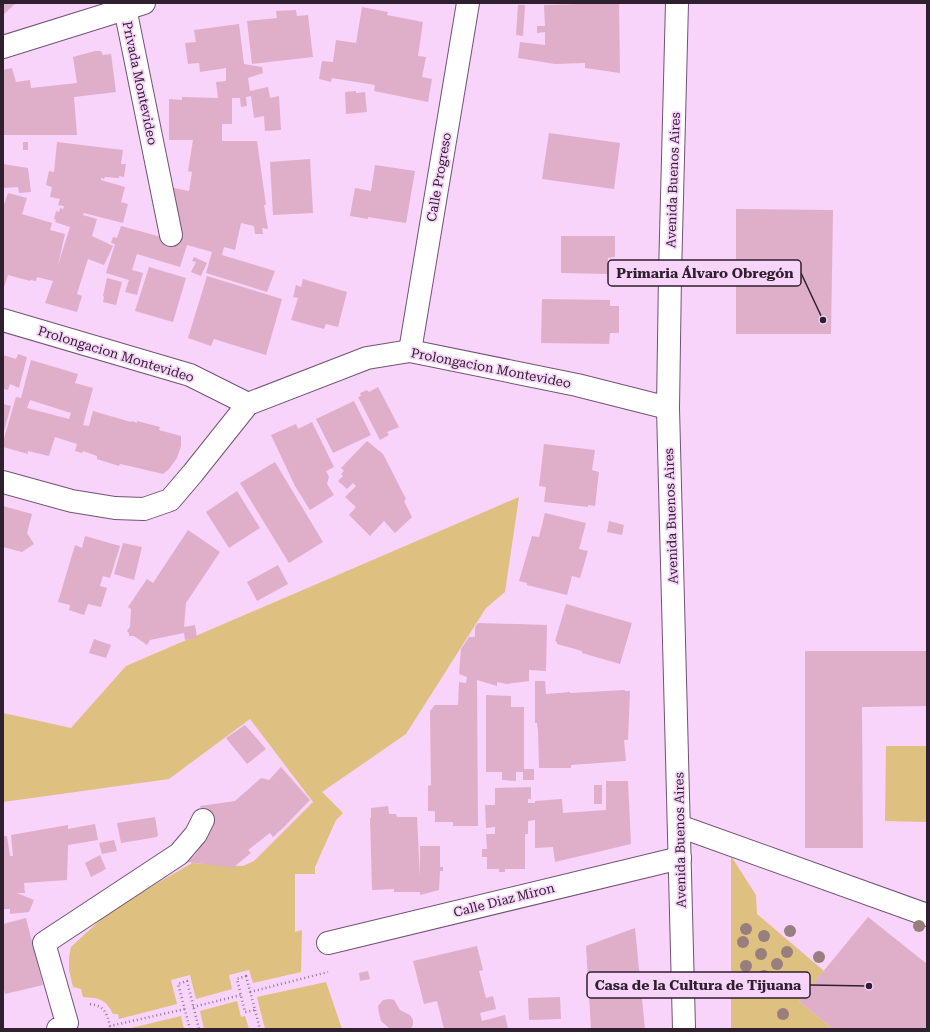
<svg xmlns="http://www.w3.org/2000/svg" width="930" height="1032" font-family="'Roboto Serif',serif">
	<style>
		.green { fill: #dec081 }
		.building { fill: #dfafc9; fill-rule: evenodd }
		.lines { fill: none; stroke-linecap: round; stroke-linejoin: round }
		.minor-casing { stroke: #735374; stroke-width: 24 }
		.path { stroke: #917892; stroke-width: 2.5; stroke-dasharray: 1 3; stroke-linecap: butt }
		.minor { stroke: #fff; stroke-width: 22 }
		.tree { fill: #987e7c }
		.labels { text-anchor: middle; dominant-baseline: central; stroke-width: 3.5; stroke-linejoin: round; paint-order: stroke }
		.street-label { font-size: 13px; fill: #2e202f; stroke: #f8d3fa }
		.leader { fill: none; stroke: #2e202f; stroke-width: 1.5 }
		.callout-dot { fill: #2e202f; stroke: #f8d3fa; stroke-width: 1.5 }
		.callout { fill: #f8d3fa; stroke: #2e202f; stroke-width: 1.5 }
		.callout-label { font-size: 14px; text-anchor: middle; font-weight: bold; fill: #2e202f }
	</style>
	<rect width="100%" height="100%" fill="#f8d3fa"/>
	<!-- green -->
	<g class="green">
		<path d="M519 497 505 592 486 608 406 734 322 792 343 813 336 820 315 867V874H295V932L302 930 301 972 253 983 249 970 229 975 232 989 196 999 190 975 171 980 177 1004 119 1019 118 1014H113C106 999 99 998 83 997L81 989 73 987 69 970V957L71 947 111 910 192 863 243 866 254 861 313 802 250 719 169 779 3 802V713L71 728 126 666Z"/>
		<path d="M886 746H927V822L885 821Z"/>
		<path d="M731 856 756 895 757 914 824 971 799 1001 833 1029H731Z"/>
		<path d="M326 982 342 1029H265L257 997Z"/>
		<path d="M237 1001 241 1017 245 1016 249 1029H204L200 1011Z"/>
		<path d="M181 1016 184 1029H127Z"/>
	</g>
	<!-- building -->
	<g class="building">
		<path d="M3 3H16L3 15Z"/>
		<path d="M619 3 620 73 585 68V63L555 64 518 58 520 42 545 45V32L537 33V26H545L544 5Z"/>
		<path d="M518 5H525L523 36 516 35Z"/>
		<path d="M362 7 388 12 387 15 423 22 418 56 426 57 422 77 432 79 428 102 374 91 375 85 332 78 331 82 319 79 322 61 333 62 336 40 356 43Z"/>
		<path d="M296 10 297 16 308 15 313 57 252 64 247 21 277 18 276 11Z"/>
		<path d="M239 24 244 64 262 67 263 73 248 78 250 91 268 87 270 98 279 96 281 130 265 131 264 116 254 118 251 96 246 97 247 106 241 107 240 98H232V124H222V141H257L266 205H264L268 229 262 228 263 234H255L254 226 241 223 235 250 224 247 222 255 275 271 267 292 206 273 212 252 187 245 180 267 137 254 132 270 143 273 137 295 125 292 129 280 106 273 115 244 111 243 113 237 117 238 121 226 176 241 169 187 189 191 192 172 188 171 193 140H169V99L182 100V97L218 98 216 82 226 81V68L200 72 199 63 188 64 185 43 196 42 194 30Z"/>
		<path d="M95 51H101L103 55 111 54 116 92 74 97 77 135H3V70L12 68 16 82 30 80 31 88 77 83 73 57Z"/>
		<path d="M356 91V93L365 92 367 112 346 114 345 92Z"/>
		<path d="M549 133 620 143 614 189 542 179Z"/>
		<rect x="23" y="142" width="5" height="8"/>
		<path d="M57 142 123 150 121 164H126L124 177 119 176V178L105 177 104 179 101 178V180L125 187 121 202 128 204 123 223 84 213 83 215 97 219 92 236 113 246 104 265 88 259 77 294 82 296 77 312 45 303 53 281 37 277 36 281 30 280V281L8 275 3 290V207L8 193 27 198 22 214 52 223 50 230 65 234 58 265 70 227 55 222 56 220 54 219 56 211 59 212 60 208 63 209 64 206 58 205 60 199 50 197 52 187 46 185 49 171 54 172Z"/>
		<path d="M310 159 313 213 273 215 270 162Z"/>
		<path d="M3 164 28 168 31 192 19 193 18 187 3 188Z"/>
		<path d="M375 165 415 171 406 223 368 217V219L350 216 355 188 371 191Z"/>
		<path d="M736 209 833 210 831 334H736Z"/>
		<path d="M561 236H615V257L608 258V274L561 273Z"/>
		<path d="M194 257 207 263 201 276 191 272 196 262 192 261Z"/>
		<path d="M149 267 186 278 173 322 135 311Z"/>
		<path d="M207 276 282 299 266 355 214 339 211 346 188 338Z"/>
		<path d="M107 278 122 282 116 305 103 302 104 297 103 296Z"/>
		<path d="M303 279 347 292 338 327 326 324 324 329 291 320 298 298 293 297 296 285 301 287Z"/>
		<path d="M542 299 610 300V306H619V333H610L609 344 541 343Z"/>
		<path d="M18 354 27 357 19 388 10 384 8 390 3 389V355L16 359Z"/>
		<path d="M31 360 78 374 75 383 93 388 83 425 89 426 93 411 131 422 132 421 137 423V421L160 427 159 430 181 436V446L177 458 169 469 163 474 125 465 120 464 119 466 97 459V456L83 451 82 453 75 451 77 444 55 437 49 456 28 451V454L3 447V442L16 397 21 398ZM30 400 71 413 69 419 27 408Z"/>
		<path d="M378 387 399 427 387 432 389 435 380 440 358 397 361 396 360 393 367 390 369 392Z"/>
		<path d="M354 401 371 435 333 453 316 419Z"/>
		<path d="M3 404 11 406 3 435Z"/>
		<path d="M312 422 334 467 326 471 329 477 327 484 334 495 310 510 295 486 271 435 296 424 298 429Z"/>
		<path d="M367 441 383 454 406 499 404 501 412 517 395 533 384 521 370 536 349 515 356 507 345 497 356 486 353 483 347 489 338 481 343 476 341 474 344 471 341 468Z"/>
		<path d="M544 444 595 450 592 470 599 472 595 506 588 505V507L544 502 546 487 539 486Z"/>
		<path d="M275 462 323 542 289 563 240 483Z"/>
		<path d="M237 491 260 528 229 548 206 512Z"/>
		<path d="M3 506 32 514 27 533 34 544 22 552 3 547Z"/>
		<path d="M545 513 586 523 579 549 588 551 580 578 572 576 567 595 527 585V583L519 581 532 536 539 537Z"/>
		<path d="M609 521 624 525 622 535 607 532Z"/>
		<path d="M188 530 220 552 186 603 184 627 195 625 197 638 185 640 184 633 150 640 147 645 134 636H129V633L127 631 130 627 131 609 128 607 147 579 153 583Z"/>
		<path d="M85 536 120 546 110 578 103 576 100 586 107 588 101 607 88 604 84 615 69 610 70 605 58 602 75 545 82 548Z"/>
		<path d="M123 543 142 547 134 580 114 574Z"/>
		<path d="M278 565 288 584 257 601 247 582Z"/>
		<path d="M566 604 632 623 620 664 582 653V651L557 644V642L555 641Z"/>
		<path d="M478 623 547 625 546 671 529 670V681L507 684 497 682V686L477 680 478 826H453V822H435V811H428V786L431 785 430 711 435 705H458L459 682 466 683 467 677 459 674 461 649 469 637H475V627Z"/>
		<path d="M94 639 111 645 106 658 89 653Z"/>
		<path d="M805 651H927V706L862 707 863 848H805Z"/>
		<path d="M535 681H545L546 694 570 692V693L625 690V691H630L628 740H624L626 761 571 765V768H539L538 731 537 723H535Z"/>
		<path d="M486 695 511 696V707H524V769H534V780H523V772H516V781L502 780V772H486Z"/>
		<path d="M245 725 266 749 247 764 226 738Z"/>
		<path d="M281 767 310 800 284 827 273 837 270 833 248 850 251 853 235 866 236 868 187 862 195 855 209 834 200 806 235 801 261 778 269 780Z"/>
		<path d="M606 781H628L631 844 555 862 553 847 535 848V820L528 821V834H525V869H505V872H499V869H487V857H482V849H487L486 834H495V827L486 828 485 805H495V788L531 787V799H528V803H535V801L562 799 563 813 606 810Z"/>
		<rect x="594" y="785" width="8" height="19"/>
		<path d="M388 806 389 814H396L397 817H417L420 877V846H440V867H443V871H440L439 890 420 895V892H394V889L372 890 370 818H371V808Z"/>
		<path d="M155 817 158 835 157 837 121 843 117 823Z"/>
		<path d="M95 824 98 840 68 845 67 880 24 883 25 893H17L34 900 29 912 10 914V909H3V836H7L10 856H13L11 835 68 825V829Z"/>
		<path d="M114 840 117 851 102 854 99 843Z"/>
		<path d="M100 855 106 869 91 877 85 863Z"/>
		<path d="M868 917 927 964V1029H833L799 1001Z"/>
		<path d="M26 918 43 985 5 994 3 986V924Z"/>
		<path d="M635 928 645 1029H591L586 946Z"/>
		<path d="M477 946 483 970 479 971 486 998 493 996 496 1009 480 1013 482 1021 505 1015 508 1029H444L437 1001 424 1004 413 961Z"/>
		<path d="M368 971 370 979 360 981 359 973Z"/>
		<path d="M560 997 561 1019 529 1020 528 998Z"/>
		<path d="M390 999 394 1000 400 1010 410 1015 413 1020V1025L411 1029H390L381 1021 379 1013 378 1006 383 1000Z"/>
	</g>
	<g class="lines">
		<defs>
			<g id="minor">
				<path d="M677 3 670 275 668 408 684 1029"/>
				<path d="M125 8 171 235"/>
				<path d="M3 47 144 3"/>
				<path d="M3 320 190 375 248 404"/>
				<path d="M410 351 468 3"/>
				<path d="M3 482 72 501 115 508 144 509 170 500 193 473 248 404 367 358 410 351 577 385 668 408"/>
				<path d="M679 826 927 915"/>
				<path d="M328 943 680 858"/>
				<path d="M58 1029 67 1023 44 943 179 854 196 834 203 820"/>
			</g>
		</defs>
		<!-- minor casing -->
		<use href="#minor" class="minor-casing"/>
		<!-- path -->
		<g class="path">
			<path d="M246 976 255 1010 245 1012 237 979Z"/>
			<path d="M250 992 328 972"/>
			<path d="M90 1004C105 1006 107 1014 110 1026L185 1009"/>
			<path d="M193 1007 241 995"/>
			<path d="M255 1010 260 1029"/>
			<path d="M190 1029 178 984 187 981 199 1029"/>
		</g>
		<!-- minor -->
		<use href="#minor" class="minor"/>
	</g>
	<!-- trees -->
	<g class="tree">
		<circle cx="919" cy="926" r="6"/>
		<circle cx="746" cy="929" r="6"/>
		<circle cx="790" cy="931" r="6"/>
		<circle cx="764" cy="936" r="6"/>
		<circle cx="743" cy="942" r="6"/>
		<circle cx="787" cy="952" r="6"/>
		<circle cx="761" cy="954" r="6"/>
		<circle cx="819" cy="957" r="6"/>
		<circle cx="777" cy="964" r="6"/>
		<circle cx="746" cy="966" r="6"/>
		<circle cx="764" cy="976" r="6"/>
		<circle cx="783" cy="1014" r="6"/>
	</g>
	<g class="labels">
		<!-- street labels -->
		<g class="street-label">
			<text transform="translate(140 83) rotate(78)">Privada Montevideo</text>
			<text transform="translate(439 177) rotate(-80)">Calle Progreso</text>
			<text transform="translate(673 180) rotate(-88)">Avenida Buenos Aires</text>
			<text transform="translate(116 354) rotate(17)">Prolongacion Montevideo</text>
			<text transform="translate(491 368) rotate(11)">Prolongacion Montevideo</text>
			<text transform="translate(671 516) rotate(-92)">Avenida Buenos Aires</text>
			<text transform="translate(680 840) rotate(-91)">Avenida Buenos Aires</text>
			<text transform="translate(504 900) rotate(-14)">Calle Diaz Miron</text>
		</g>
	</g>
	<!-- callouts -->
	<path class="leader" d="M823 320L801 273M869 986L810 985"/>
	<g class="callout-dot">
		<circle cx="823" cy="320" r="4"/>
		<circle cx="869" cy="986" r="4"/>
	</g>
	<g class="callout">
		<rect x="608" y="260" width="193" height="26" rx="4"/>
		<rect x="587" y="972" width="223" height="26" rx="4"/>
	</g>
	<g class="callout-label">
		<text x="705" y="278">Primaria Álvaro Obregón</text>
		<text x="698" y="990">Casa de la Cultura de Tijuana</text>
	</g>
	<!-- border -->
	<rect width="930" height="1032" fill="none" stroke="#2e202f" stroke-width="8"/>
</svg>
